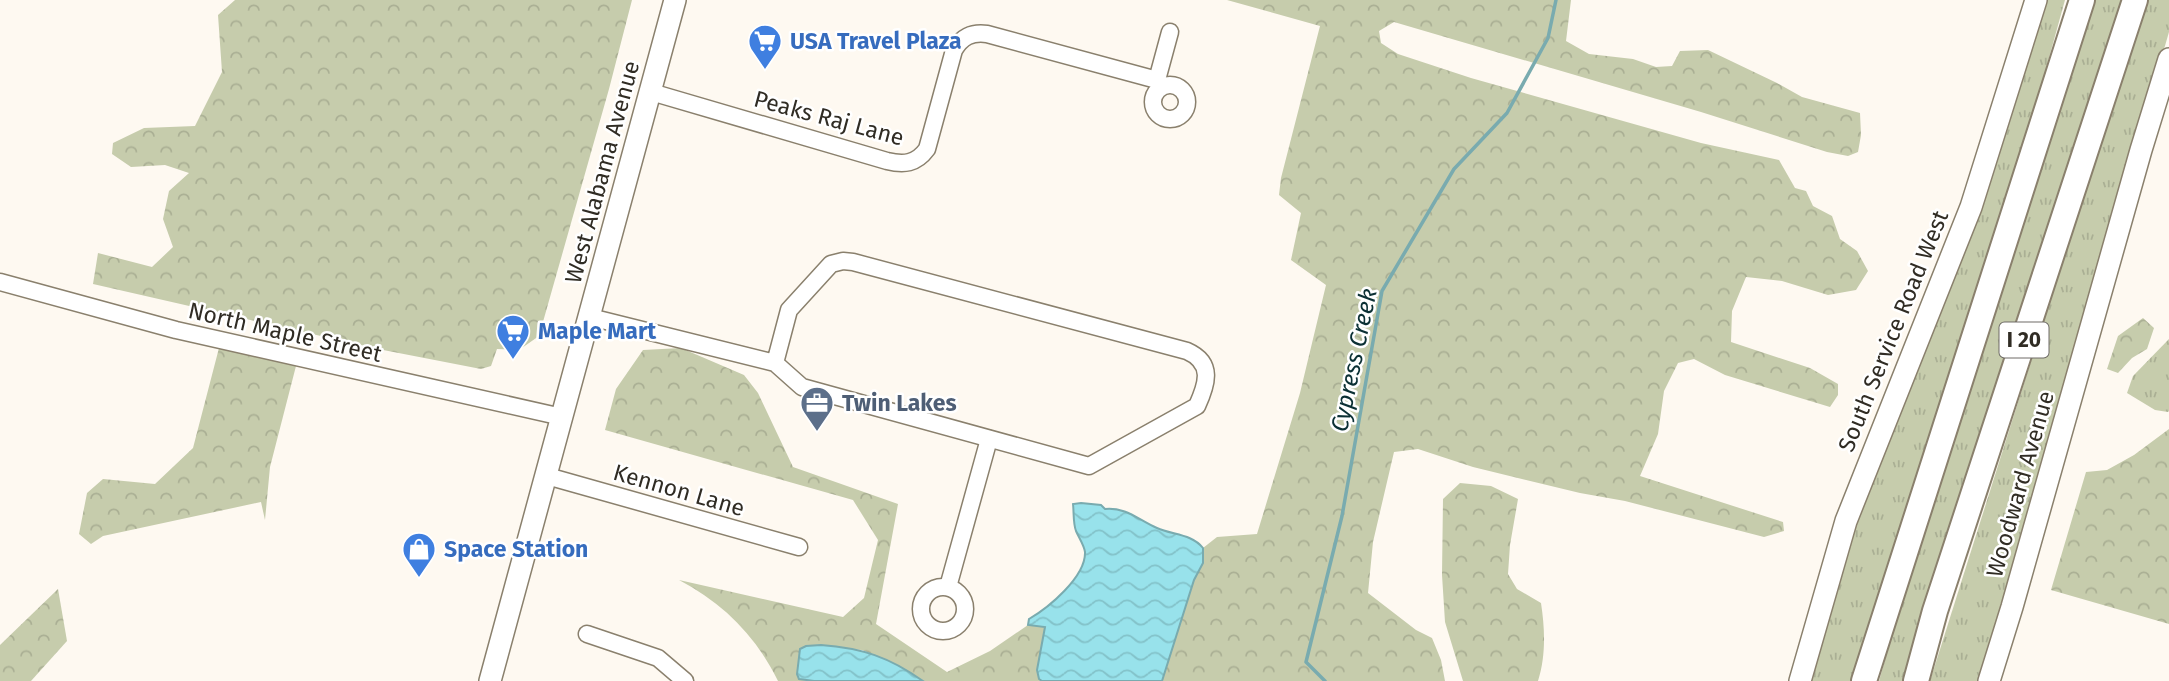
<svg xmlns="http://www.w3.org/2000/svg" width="2169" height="681" font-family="'Fira Sans',sans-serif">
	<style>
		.grass { fill: url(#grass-tufts) }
		.forest { fill: url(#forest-crowns) }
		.water { fill: url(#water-waves); stroke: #79abaf; stroke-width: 2 }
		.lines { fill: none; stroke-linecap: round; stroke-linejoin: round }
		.stream { stroke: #79abaf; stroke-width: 3.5 }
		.minor-casing { stroke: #8a806d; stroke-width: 19 }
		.major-casing { stroke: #8a806d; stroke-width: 24 }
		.highway-casing { stroke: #8a806d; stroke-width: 28 }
		.minor { stroke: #fff; stroke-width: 16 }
		.major { stroke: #fff; stroke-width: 21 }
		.highway { stroke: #fff; stroke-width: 24 }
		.labels { text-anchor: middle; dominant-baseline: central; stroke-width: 5; stroke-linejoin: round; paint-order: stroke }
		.shield { fill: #fff; stroke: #6e6b66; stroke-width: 2 }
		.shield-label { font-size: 21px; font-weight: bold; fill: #302c24 }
		.shop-label { font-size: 23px; font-weight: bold; fill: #366cbe; stroke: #fff; text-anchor: start }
		.street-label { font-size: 23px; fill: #302c24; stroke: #fff }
		.service-label { font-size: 23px; font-weight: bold; fill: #4e5e75; stroke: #fff; text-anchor: start }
		.water-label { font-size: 24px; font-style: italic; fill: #0b3034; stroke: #fff }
	</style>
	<defs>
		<pattern id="grass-tufts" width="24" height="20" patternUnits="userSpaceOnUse" patternTransform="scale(1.75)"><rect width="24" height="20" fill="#c6ccac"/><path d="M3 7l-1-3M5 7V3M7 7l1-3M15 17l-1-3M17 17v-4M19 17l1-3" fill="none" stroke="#aaaf94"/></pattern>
		<pattern id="forest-crowns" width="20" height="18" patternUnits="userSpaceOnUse" patternTransform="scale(1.75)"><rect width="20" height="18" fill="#c6ccac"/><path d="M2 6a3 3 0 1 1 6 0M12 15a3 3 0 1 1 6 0" fill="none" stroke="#aaaf94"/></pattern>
		<pattern id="water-waves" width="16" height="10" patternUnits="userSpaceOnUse" patternTransform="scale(1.75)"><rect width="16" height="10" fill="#98e2eb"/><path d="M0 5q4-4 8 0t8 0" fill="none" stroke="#83c2c9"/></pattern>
	</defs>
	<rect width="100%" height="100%" fill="#fef9f1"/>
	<!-- grass -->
	<g class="grass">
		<path d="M2041 0H2065L2026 141 1857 681H1805L1848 537Z"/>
		<path d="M2093 0H2124L1910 681H1879L1912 564Z"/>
		<path d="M2145 0H2169V32L1981 681H1930Z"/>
		<path d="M2169 339V411L2168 412 2155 410 2127 393 2133 376Z"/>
	</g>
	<!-- forest -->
	<g class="forest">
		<path d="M235 0H632L609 89 539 336 519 350 497 349 491 366 481 369 378 349 93 284 98 253 152 267 173 247 163 219 169 191 189 173 165 165 131 167 112 154 113 143 144 128 195 126 222 72 218 15Z"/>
		<path d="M1227 0H1571L1566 41 1589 54 1633 59 1656 67 1672 66 1680 51 1708 50 1777 83 1802 97 1860 113 1861 135 1858 152 1848 156 1827 152 1701 112 1394 22 1379 31 1381 43 1398 54 1471 78 1701 143 1779 160 1795 188 1806 191 1813 206 1832 216 1840 239 1857 251 1868 271 1856 290 1828 295 1782 281 1746 277 1732 311 1731 342 1810 368 1838 384V395L1830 407 1725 375 1694 359 1678 363 1664 391 1658 434 1640 476 1783 522 1784 531 1764 537 1625 501 1580 493 1473 467 1418 449 1394 452 1373 542 1368 593 1416 630 1432 638 1441 660 1445 681H1162L1194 580 1203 563V548L1217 537 1257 534 1300 393 1326 285 1291 260 1301 213 1279 195 1281 178 1320 26Z"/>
		<path d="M2143 318 2154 328 2147 349 2132 358 2118 373 2107 369 2118 336Z"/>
		<path d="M219 348 296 366 270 467 265 520 261 502 103 536 91 544 79 534 87 493 103 479 155 484 193 448Z"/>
		<path d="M681 348 744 375 758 393 793 467 898 504 876 624 947 672 990 651 1028 625 1046 627 1037 670 1039 679 1042 681H923L897 665 862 650 806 646 797 673 799 679 814 681H778C756 636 723 603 679 580L843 617 864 598 878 540 853 500 605 430 616 389 643 350Z"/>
		<path d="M2169 429V624L2051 590 2086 472 2107 470 2134 455Z"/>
		<path d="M1460 483 1491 486 1518 499 1510 545 1508 574 1517 589 1541 603C1545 629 1546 656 1538 681H1463L1445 622 1442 575 1443 499Z"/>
		<path d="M58 589 67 641 31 681H0V645Z"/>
	</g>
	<!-- water -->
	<g class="water">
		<path d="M1081 503 1101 505 1105 509C1127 507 1138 520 1157 528 1173 535 1192 534 1203 548V563L1194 580 1162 681H1042L1039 679 1037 670 1045 627 1028 625 1029 619C1048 608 1086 577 1085 552 1084 545 1079 538 1076 531 1073 523 1074 513 1073 504Z"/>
		<path d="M821 645C862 648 889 657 923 681H814L799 679 797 674 800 649 806 646Z"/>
	</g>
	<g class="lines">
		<!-- stream -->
		<path class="stream" d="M1325 681 1306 662 1342 516 1382 291 1454 169 1507 113 1548 38 1556 0"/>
		<defs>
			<g id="minor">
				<path d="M1157 80 1170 32"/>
				<circle cx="1170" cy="102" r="17"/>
				<path d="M651 92 887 161C904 165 916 164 927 149L954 50C962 37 971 32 987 34L1157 80"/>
				<path d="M0 282 176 330 562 417"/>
				<path d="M590 317 775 363 802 387 1089 466 1197 406C1207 384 1214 363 1187 351L853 262 843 261 831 264 789 310 775 363"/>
				<path d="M547 476 799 547"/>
				<path d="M948 587 989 439"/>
				<circle cx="943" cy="609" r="22"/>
				<path d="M587 634 658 658 685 681"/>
			</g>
			<g id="major">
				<path d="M490 681 675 0"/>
				<path d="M1800 681 1846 521 1971 207 2036 0"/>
				<path d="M1989 681 2012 607 2141 150 2169 59"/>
			</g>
			<g id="highway">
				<path d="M1864 681 2082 0"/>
				<path d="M1916 681 1935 611 2135 0"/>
			</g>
		</defs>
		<!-- minor casing -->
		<use href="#minor" class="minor-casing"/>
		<!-- major casing -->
		<use href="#major" class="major-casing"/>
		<!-- highway casing -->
		<use href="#highway" class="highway-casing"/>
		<!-- minor -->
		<use href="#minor" class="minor"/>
		<!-- major -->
		<use href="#major" class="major"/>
		<!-- highway -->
		<use href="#highway" class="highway"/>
	</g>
	<!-- icons -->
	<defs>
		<symbol id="supermarket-pin" viewBox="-11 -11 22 30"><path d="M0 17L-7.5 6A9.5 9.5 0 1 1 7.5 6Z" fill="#3f7fe0" stroke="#fff"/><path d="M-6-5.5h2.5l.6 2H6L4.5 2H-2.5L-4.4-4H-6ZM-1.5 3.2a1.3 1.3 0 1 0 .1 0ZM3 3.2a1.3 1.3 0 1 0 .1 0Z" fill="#fff"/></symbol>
		<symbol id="office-pin" viewBox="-11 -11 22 30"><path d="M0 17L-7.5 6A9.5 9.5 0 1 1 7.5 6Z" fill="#5c6f8a" stroke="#fff"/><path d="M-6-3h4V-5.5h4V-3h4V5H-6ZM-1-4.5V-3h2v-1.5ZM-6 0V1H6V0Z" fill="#fff"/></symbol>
		<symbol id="shop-pin" viewBox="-11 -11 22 30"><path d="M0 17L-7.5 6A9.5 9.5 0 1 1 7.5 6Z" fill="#3f7fe0" stroke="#fff"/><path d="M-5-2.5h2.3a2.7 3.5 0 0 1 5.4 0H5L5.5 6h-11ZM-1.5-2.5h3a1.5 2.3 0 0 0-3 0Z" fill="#fff"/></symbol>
	</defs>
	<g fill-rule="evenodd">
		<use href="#supermarket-pin" x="746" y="22" width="38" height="52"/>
		<use href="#supermarket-pin" x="494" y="312" width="38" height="52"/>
		<use href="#office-pin" x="798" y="384" width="38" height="52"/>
		<use href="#shop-pin" x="400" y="530" width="38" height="52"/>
	</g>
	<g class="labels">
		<!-- shield labels -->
		<rect class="shield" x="1999.5" y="322.5" width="49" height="35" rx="5"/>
		<g class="shield-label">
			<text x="2024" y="340">I 20</text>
		</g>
		<!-- shop labels -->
		<g class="shop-label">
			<text x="790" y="41">USA Travel Plaza</text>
			<text x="538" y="331">Maple Mart</text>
			<text x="444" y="549">Space Station</text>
		</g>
		<!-- street labels -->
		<g class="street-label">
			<text transform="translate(829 118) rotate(15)">Peaks Raj Lane</text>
			<text transform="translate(602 172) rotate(-75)">West Alabama Avenue</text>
			<text transform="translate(1893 331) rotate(-68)">South Service Road West</text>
			<text transform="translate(285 332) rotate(13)">North Maple Street</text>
			<text transform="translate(2020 484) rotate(-74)">Woodward Avenue</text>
			<text transform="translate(679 490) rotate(16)">Kennon Lane</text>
		</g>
		<!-- service labels -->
		<g class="service-label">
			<text x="842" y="403">Twin Lakes</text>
		</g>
		<!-- water labels -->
		<g class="water-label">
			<text transform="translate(1354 360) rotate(-78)">Cypress Creek</text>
		</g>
	</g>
</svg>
